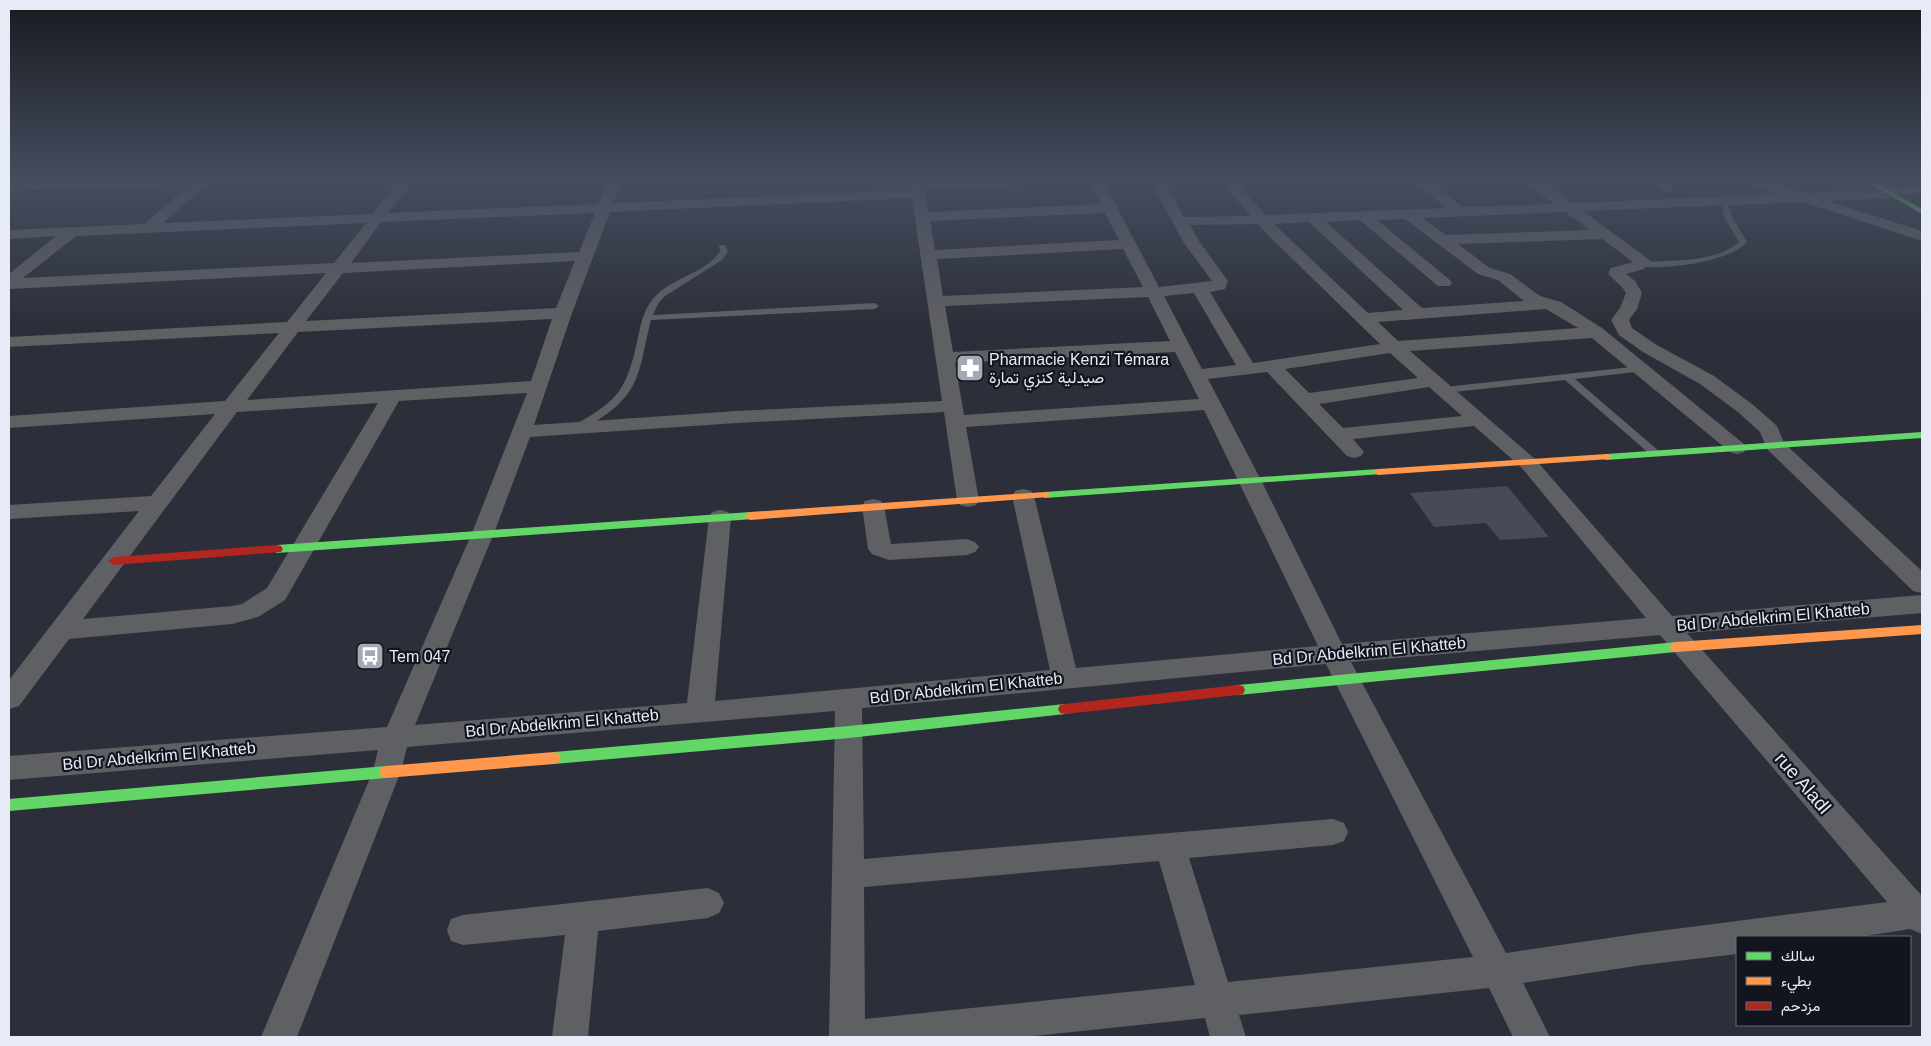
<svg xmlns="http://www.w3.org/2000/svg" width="1931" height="1046" font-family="Arial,Vazirmatn,sans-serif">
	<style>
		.building { fill: #474a57 }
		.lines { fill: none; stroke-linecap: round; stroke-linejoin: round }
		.lane { fill: #5f6064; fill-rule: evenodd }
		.street { fill: #5f6064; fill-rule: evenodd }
		.fast { fill: #63d668; fill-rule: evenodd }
		.slow { fill: #ff974d; fill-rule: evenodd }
		.jam { fill: #b3261e; fill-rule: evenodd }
		.labels { text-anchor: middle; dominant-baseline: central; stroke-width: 4.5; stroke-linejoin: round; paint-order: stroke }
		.poi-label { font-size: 16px; fill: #e7ebf7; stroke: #12151d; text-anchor: start }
		.street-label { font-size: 16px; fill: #e7ebf7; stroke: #12151d }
		.near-street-label { font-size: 19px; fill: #e7ebf7; stroke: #12151d }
	</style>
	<rect width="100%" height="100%" fill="#2c2f39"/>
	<!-- building -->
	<path class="building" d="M1507 486 1549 537 1500 540 1486 523 1434 527 1410 493Z"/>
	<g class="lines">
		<!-- lane -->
		<g class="lane">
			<path d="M1720 198 1727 200 1732 217 1747 242C1730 262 1665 270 1640 266V262H1643C1673 260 1715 263 1739 242L1724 217Z"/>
			<path d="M719 245H725L728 251 722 260 665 296 658 304 653 315 875 303 879 306 875 309 651 320C639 366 643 392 598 420 591 424 582 432 573 430L572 428 573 426C617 401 626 392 637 342 640 329 642 314 650 303 667 277 704 276 720 251Z"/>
			<path d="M1641 366 1646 369 1644 371 1575 379 1660 452 1661 454 1660 456H1652L1565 380 1444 393 1439 390 1444 387Z"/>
		</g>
		<!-- street -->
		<g class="street">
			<path d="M112 179H222L220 182 208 183 163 223 373 214 400 179H414L388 213 598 204 608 179H622L613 203 911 190 910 179H922L923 181 1071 179 1064 183 924 189 929 212 1101 204 1088 179H1102L1159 287 1212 281 1184 243 1149 179H1163L1184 217 1251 216 1219 179H1233L1266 215 1446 208 1413 179H1428L1462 207 1554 204 1522 179H1538L1572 203 1780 194 1742 182 1740 179H1760L1805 193 1880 190 1886 187 1922 186V194L1897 195 1891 198 1828 201 1922 231V241L1803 202 1583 211 1651 261 1644 269 1626 274 1635 281 1642 293 1637 309 1629 320 1632 328 1655 344 1714 376 1752 404 1777 426 1784 443 1922 571V593L1913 591 1767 449 1760 432 1738 412 1700 384 1643 352 1619 335 1611 320 1620 308 1626 293 1622 287 1608 274 1611 268 1633 262 1602 239 1458 244 1490 268 1510 274 1540 296 1561 302 1602 328 1744 444 1747 448 1744 452 1737 454 1730 452 1592 338 1410 351 1535 459 1672 616 1922 595V613L1687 633 1922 896V934L1910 929 1859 937H1737V954L1643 965 1523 983 1550 1037H1513L1489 988 1239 1015 1246 1037H1210L1205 1018 1025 1037H829L835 711 407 747 401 771 297 1037H261L373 771 378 750 9 780V756L387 727 472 533 527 393 399 401 285 600 258 617 232 624 69 639 19 706 9 709V680L139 511 9 519V505L151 496 215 414 9 428V416L225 401 279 333 9 347V337L287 322 326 273 9 289V274L56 236 9 239V230L144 224 191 184 9 191V183ZM912 198 942 401 737 411 534 425 572 313 610 212ZM1565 212 1590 230 1446 235 1422 218ZM595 213 579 252 351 263 381 222ZM1105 213 1119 240 935 250 930 221ZM1405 219 1478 274 1498 280 1524 301 1422 308 1326 222 1360 220 1438 286H1450L1452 283 1450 280 1377 220ZM1309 222 1403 310 1368 313 1274 224ZM366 223 334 263 23 278 76 236ZM1258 224 1270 237 1380 344 1253 363 1210 292 1225 289 1228 281 1199 241 1190 225ZM1123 249 1143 287 943 296 937 259ZM575 261 556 308 306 321 343 273ZM1194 293 1236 365 1202 369 1164 296ZM1148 297 1170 341 953 352 945 306ZM1546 309 1578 328 1398 341 1378 322ZM552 319 531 381 247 400 298 332ZM1175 352 1199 399 964 415 955 363ZM1390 353 1418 378 1309 393 1285 369ZM1267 372 1347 456 1354 458 1361 456 1364 452 1353 439 1474 426 1521 467 1646 618 1342 644 1261 480 1208 379ZM1429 387 1462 416 1343 428 1319 404ZM378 403 267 588 242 604 232 606 83 619 237 412ZM1204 410 1318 646 1076 668 1034 496 1031 491 1023 489 1015 491 1012 496 1050 670 715 701 731 517 728 512 720 510 712 512 709 517 687 703 415 725 494 533 530 437 737 423 944 412 957 500 960 505 968 507 976 505 979 500 966 427ZM1660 635 1887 902 1643 933 1506 953 1351 662ZM1326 664 1473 957 1228 982 1189 858 1333 845 1344 841 1348 832 1344 823 1333 819 864 859 862 708ZM1159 861 1195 985 865 1019 864 887Z"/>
			<path d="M1648 179H1664L1674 188 1667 192 1662 191Z"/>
			<path d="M873 499 881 501 884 506 891 544 967 539 975 542 979 547 975 552 967 555 889 560 872 554 868 549 862 506 865 501Z"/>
			<path d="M708 888 719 893 724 903 719 913 708 918 598 931 588 1037H552L565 935 463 945 451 941 447 930 451 919 463 915Z"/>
		</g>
		<!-- fast -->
		<g class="fast">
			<path d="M1862 179H1870L1922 209V214Z"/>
			<path d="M1922 432V438L1606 460 1601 457 1606 454Z"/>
			<path d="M1378 469 1383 472 1382 474 1045 498 1040 495 1045 492Z"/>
			<path d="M750 512 754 513 756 516 754 519 277 553 271 549 277 545Z"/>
			<path d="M1676 642 1681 644 1682 647 1681 650 1676 652 1238 695 1233 694 1231 690 1233 686 1238 685Z"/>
			<path d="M1065 704 1070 705 1072 709 1070 713 1065 714 849 738 554 764 549 762 547 758 549 754 554 752 849 726Z"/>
			<path d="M386 766 391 768 393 772 391 776 386 778 9 811V799Z"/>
		</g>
		<!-- slow -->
		<g class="slow">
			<path d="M1606 454 1610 455 1611 457 1610 459 1378 475 1373 472 1378 469Z"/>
			<path d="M1045 492 1049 493 1050 495 1049 497 750 520 744 516 750 512Z"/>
			<path d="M1922 625V634L1676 652 1671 650 1670 647 1671 644 1676 642Z"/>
			<path d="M554 752 559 754 561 758 559 762 554 764 386 778 381 776 379 772 381 768 386 766Z"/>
		</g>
		<!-- jam -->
		<g class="jam">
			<path d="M277 545 281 546 283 549 281 552 114 565 108 561 114 557Z"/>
			<path d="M1238 685 1243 686 1245 690 1243 694 1238 695 1065 714 1060 713 1058 709 1060 705 1065 704Z"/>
		</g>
	</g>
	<!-- sky -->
	<linearGradient id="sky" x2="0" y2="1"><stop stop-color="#181a1f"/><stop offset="0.55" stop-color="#454d5f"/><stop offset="1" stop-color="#454d5f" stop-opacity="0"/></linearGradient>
	<rect width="1931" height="325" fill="url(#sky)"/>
	<!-- icons -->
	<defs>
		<symbol id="pharmacy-square" viewBox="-11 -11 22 22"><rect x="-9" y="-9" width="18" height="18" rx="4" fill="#a6a9b4" stroke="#12151d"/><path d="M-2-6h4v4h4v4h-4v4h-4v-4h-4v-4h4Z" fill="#fff"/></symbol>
		<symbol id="bus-square" viewBox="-11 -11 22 22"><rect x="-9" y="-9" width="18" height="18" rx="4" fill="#a6a9b4" stroke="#12151d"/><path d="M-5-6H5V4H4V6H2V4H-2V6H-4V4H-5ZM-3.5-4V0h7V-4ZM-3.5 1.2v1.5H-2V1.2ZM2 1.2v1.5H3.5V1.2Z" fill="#fff"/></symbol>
	</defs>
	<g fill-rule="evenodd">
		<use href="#pharmacy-square" x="954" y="352" width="32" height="32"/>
		<use href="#bus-square" x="354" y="640" width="32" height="32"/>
	</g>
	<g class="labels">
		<!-- poi labels -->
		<g class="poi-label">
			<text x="989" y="359">Pharmacie Kenzi Témara<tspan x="989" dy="18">صيدلية كنزي تمارة</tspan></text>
			<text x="389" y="656">Tem 047</text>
		</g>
		<!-- street labels -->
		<g class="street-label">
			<text transform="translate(1773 617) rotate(-5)">Bd Dr Abdelkrim El Khatteb</text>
			<text transform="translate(1369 651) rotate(-5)">Bd Dr Abdelkrim El Khatteb</text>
			<text transform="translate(966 688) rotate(-6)">Bd Dr Abdelkrim El Khatteb</text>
			<text transform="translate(562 723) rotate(-5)">Bd Dr Abdelkrim El Khatteb</text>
			<text transform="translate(159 756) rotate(-5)">Bd Dr Abdelkrim El Khatteb</text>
		</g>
		<!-- near-street labels -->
		<g class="near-street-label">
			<text transform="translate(1803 783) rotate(49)">rue Aladl</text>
		</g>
	</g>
	<!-- border -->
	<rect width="1931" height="1046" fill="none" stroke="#e7ebf7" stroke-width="20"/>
	<!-- legend -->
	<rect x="1736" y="936" width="175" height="90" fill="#12151d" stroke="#676b74"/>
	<rect x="1746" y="952" width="25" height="8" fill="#63d668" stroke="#676b74"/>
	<text x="1781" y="961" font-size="15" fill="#e7ebf7">سالك</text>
	<rect x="1746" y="977" width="25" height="8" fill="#ff974d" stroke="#676b74"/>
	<text x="1781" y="986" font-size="15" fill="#e7ebf7">بطيء</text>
	<rect x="1746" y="1002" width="25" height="8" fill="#b3261e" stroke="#676b74"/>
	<text x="1781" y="1011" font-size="15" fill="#e7ebf7">مزدحم</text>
</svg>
